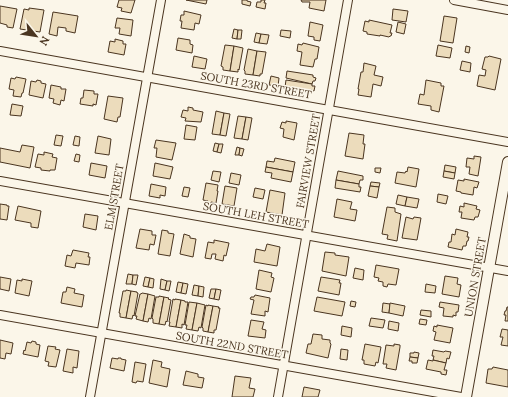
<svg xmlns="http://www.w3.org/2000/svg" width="508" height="397" font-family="Lora,serif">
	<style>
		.building { fill: #ecdcbc; stroke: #4a3520 }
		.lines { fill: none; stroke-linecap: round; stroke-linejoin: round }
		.minor-casing { stroke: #4a3520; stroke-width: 10 }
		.tertiary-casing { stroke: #4a3520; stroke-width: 12 }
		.minor { stroke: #fbf6e9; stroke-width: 8 }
		.tertiary { stroke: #fbf6e9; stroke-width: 10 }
		.labels { text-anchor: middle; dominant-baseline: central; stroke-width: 3; stroke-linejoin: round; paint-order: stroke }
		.street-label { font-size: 11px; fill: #4a3520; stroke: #fbf6e9 }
	</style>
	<rect width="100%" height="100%" fill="#fbf6e9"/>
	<!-- building -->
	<g class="building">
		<path d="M119 0H135L131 13 121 11 122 8 117 7Z"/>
		<path d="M186 0H207L206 4Z"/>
		<path d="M242 0H247V1L251 2 250 6 242 4Z"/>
		<path d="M261 0H265L264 3H266L265 9 256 7 257 2H261Z"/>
		<path d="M301 0H326L324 11 309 8 310 2H302Z"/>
		<path d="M0 6 17 9 13 28 7 27V25L0 23Z"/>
		<path d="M29 8 44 10 40 32 20 29 24 9 29 10Z"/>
		<path d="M393 9 408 11 406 22 392 20Z"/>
		<path d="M184 11 201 15 199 24 195 23 194 30 181 28 182 21H180L181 15H184Z"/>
		<path d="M53 12 78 16 75 33 66 31V28L58 27 57 36 49 34Z"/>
		<path d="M444 16 457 18 453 43 440 41Z"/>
		<path d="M117 18 133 20 131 36 119 34 120 28H115Z"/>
		<path d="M369 20 392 25 390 33H392L391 36H390L389 37 380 35V36L367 34V32L363 31 365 21 369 22Z"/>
		<path d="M310 22 323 25 320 41 314 40V37L308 36Z"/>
		<path d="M398 22 406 24 404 34 396 32Z"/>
		<path d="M234 29 238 30 237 39 232 38Z"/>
		<path d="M238 30H242L241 39H237Z"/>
		<path d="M281 30 291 31 290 38 280 36Z"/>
		<path d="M256 33 261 34 259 43 254 42Z"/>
		<path d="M261 34 269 35 267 44 259 43Z"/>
		<path d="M178 38 190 40V44L193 45 192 53 176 50Z"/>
		<path d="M115 39 123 41V44H126L124 55 108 52 110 41 115 42Z"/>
		<path d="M303 43 319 47 317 59H315L313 67 300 65 302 52 297 51 298 44 302 45Z"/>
		<path d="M225 45 234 46 230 71 223 70V67L221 66Z"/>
		<path d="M438 45 452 48 450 58 436 56Z"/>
		<path d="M234 46 243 48 239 70 238 69V72L230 71Z"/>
		<path d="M466 46 470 47 469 53 465 52Z"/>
		<path d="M248 49 257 51 253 75 245 74V71L244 70Z"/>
		<path d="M257 51 266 52 262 74H260V76L253 75Z"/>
		<path d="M194 56 207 59 205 69 192 67Z"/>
		<path d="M489 56 501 59 495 90 477 86 479 75 485 76 486 70 482 69 485 57H488Z"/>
		<path d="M462 61 471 63 470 72 460 70Z"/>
		<path d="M364 63 376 66 374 75 383 77 381 86 373 84 371 97 358 95 359 89H358L361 72H363Z"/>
		<path d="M287 71 313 75V77L316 78 315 81H313L312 84 286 78Z"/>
		<path d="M271 76 279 78 278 86 269 85Z"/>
		<path d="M16 77 26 79 23 93H22L21 97 13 96 14 90 9 89 11 78 15 79Z"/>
		<path d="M37 80 41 81V83L46 84 43 98 29 95 31 81 36 82Z"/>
		<path d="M286 80 312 84V86H315L314 91 311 90V91L285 87Z"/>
		<path d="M426 80 441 83V86H444L439 112 431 110V106L418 104 420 94 424 95Z"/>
		<path d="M51 85 61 87V89H66L64 101 61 100 60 105 53 103 54 99 49 98Z"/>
		<path d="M84 90 94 91V94H98L96 105 93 104V106L80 104 81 98H83Z"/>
		<path d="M108 96 123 98 120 117H118L117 122 104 119Z"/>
		<path d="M12 104 23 106 21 116 10 115Z"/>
		<path d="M188 107 193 108V110L203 112 201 122 185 121 186 118 181 117 183 110 188 111Z"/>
		<path d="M216 111 224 113 220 135 212 134Z"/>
		<path d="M224 113 230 114 226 136 220 135Z"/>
		<path d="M238 116 246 117 242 139 234 138Z"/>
		<path d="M246 117 252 118 248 140 242 139Z"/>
		<path d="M286 121 297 123 294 140 283 137 284 129 280 128 282 122 286 123Z"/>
		<path d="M186 125 197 127 195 140 184 139Z"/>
		<path d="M349 133 364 135 363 144H365L363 159 345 156Z"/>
		<path d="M56 135 63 136 61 146 54 145Z"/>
		<path d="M75 136 80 137 79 146 73 145Z"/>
		<path d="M98 136 111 139 109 155 95 153Z"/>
		<path d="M156 140 176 143 172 160 156 157 157 148H154Z"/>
		<path d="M215 143 219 144 217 152 213 151Z"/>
		<path d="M219 144H223L221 153 217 152Z"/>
		<path d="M22 145 34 147 30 168 0 162V148L20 152Z"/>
		<path d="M237 147 240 148 239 155H235Z"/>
		<path d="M240 148 244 149 242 156 239 155Z"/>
		<path d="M44 152 53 154 52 157 57 158 55 170H50V171L41 170V168L35 167 38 154 44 155Z"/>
		<path d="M76 154 80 155 79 162 74 161Z"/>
		<path d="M474 156 481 157 478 176 469 174 470 167H466L467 158 474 159Z"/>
		<path d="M275 158 295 162 293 172 266 167 267 161 274 162Z"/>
		<path d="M91 163 107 166 105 178 89 175Z"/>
		<path d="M155 163 173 167 170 179 153 176Z"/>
		<path d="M445 165 456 167 455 173 444 171Z"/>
		<path d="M266 167 293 172 291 182 271 178 272 173 265 172Z"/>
		<path d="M408 167 419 169 416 187 395 183 397 172 405 173 406 171 407 172Z"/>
		<path d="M375 168H381L380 173 375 172Z"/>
		<path d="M213 171 221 172 219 182 211 180Z"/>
		<path d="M338 171 363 176V180H360L359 184 336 180Z"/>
		<path d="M444 171 455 173 454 179 443 177Z"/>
		<path d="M231 173 241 175 239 185 229 183Z"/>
		<path d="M464 179 479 182 477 188 474 187 473 195 461 193V192L456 191 458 180 464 181Z"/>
		<path d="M336 180 359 184V187H361L360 192 335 188Z"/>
		<path d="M371 182 380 183 379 187 370 186Z"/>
		<path d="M206 183 218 185 217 191H218L216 203 211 202 210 204 207 203 208 201 203 200Z"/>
		<path d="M151 184 166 187 165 196 160 195V198L149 196Z"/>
		<path d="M225 186 237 188 234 206 222 204Z"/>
		<path d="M370 186 379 187 377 198 368 196Z"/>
		<path d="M184 187 190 188 188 197 182 196Z"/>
		<path d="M255 188 265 190 263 199 253 197Z"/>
		<path d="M270 190 285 193 282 215 266 212Z"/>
		<path d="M438 194 448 196 446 204 437 202Z"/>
		<path d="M398 195 407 197 405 206 396 204Z"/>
		<path d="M407 197 419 199 417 208 405 206Z"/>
		<path d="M337 199 352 202 350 209 357 210 355 221 334 217Z"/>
		<path d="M464 203 477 206 476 209 480 210 478 217H475L474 220 461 218 462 212H459L460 206 464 207Z"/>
		<path d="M0 204 7 205V206H9L7 220 0 219Z"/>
		<path d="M18 206 41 211 38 228 31 227V223L15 220Z"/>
		<path d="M387 207 395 208V212L401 214 397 241 387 239 388 235 382 234Z"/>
		<path d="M85 214 98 216 96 230 83 227Z"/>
		<path d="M406 217 413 219 414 217 421 218 417 240 402 238Z"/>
		<path d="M140 229 152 231V235H156L154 245 150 244 149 250 136 248Z"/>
		<path d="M456 229 468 232 467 237H469L468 241H467L466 246H463L462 250 448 247 449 242H451L452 234 455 235Z"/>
		<path d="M162 230 168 231V233L174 234 170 256 158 254Z"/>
		<path d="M184 234 190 236V238L196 239 193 257 180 254Z"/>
		<path d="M214 240 229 243 226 256 224 255 223 261 215 259 216 254H212L211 259 205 258 208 242 214 243Z"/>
		<path d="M267 244 280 247 277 266 254 262 256 249 265 251Z"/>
		<path d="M73 250 89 253 88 257H90L89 265 76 263 75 268 65 266 67 255 71 256Z"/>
		<path d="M325 252 335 253V255L349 257 346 276 322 271Z"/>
		<path d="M376 265 399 269 396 285 388 284 387 287 383 286V282L378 281 379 278 374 277Z"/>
		<path d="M355 268 364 270 363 280 353 278Z"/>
		<path d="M259 270 272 273 271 277 274 278 271 292 256 289Z"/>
		<path d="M128 274 133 275 132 284H126Z"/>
		<path d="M133 275H138L136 285 132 284Z"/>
		<path d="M445 276 458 278 457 284 461 285 459 297 442 294Z"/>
		<path d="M0 277 11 279 9 291 0 289Z"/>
		<path d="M145 277 150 278 148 287 143 286Z"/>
		<path d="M321 277 340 280 339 283H341L339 295 318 291Z"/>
		<path d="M150 278 154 279 153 288 148 287Z"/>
		<path d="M22 279 32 281 29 296 15 293 17 280 22 281Z"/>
		<path d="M161 279 167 281 165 290 160 289Z"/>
		<path d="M167 281H171L169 291 165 290Z"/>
		<path d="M178 282 183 283 181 293 176 292Z"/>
		<path d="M183 283 188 284 186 294 181 293Z"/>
		<path d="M426 284 436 286 435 293 425 292Z"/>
		<path d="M194 285 199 286 198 296 192 295Z"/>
		<path d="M199 286 204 287 203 297 198 296Z"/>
		<path d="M67 287 75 289 74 293 84 295 82 307 61 303 63 292H66Z"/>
		<path d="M211 289H216L214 299 209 298Z"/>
		<path d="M216 289 221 290 219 300 214 299Z"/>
		<path d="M126 290 131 291 126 318 120 317V313H119L123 291H126Z"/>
		<path d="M131 291 137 292V293H138L134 316 133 315 132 319 126 318Z"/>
		<path d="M142 293 148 294 143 321 136 319 137 316H135L140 294H141Z"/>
		<path d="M148 294 155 296 151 319 149 318 148 322 143 321Z"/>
		<path d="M255 295 270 298 268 312 265 311V316L251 314 254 300 250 299 251 297H254Z"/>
		<path d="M159 296 164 297 159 324 153 323V319L152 318 156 297H159Z"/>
		<path d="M164 297 169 298 168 299 171 300 167 322 166 321 165 325 159 324Z"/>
		<path d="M317 297 345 302 342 316 314 311Z"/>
		<path d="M173 299 175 300V299L181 300 176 327 169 326 170 322H169Z"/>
		<path d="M181 300 185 301V302H188L184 325 182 324V328L176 327Z"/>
		<path d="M351 301 356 302 355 307 350 306Z"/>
		<path d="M189 302 197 303 192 330 186 329 187 325H185Z"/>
		<path d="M440 302 459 305 458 312H456V316L453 315V317L443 316 444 308 439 307Z"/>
		<path d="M197 303 205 305 201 328 199 327 198 331 192 330Z"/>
		<path d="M383 303 390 304 389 313 382 312Z"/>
		<path d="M390 303 405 306 403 316 389 313Z"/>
		<path d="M206 305 208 306V305L213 306 208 332 203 331V328L202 327Z"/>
		<path d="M213 306 219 307 218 308H220L216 330H214V333L208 332Z"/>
		<path d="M507 307H508V321H505L506 315H504L505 311H506Z"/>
		<path d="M421 310 431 311V317L420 315Z"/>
		<path d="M371 318 385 320 383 328 369 326Z"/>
		<path d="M420 319 427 320 426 325 419 324Z"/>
		<path d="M251 320 264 322 262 329 266 330 265 338 248 336Z"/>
		<path d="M389 321 399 323 398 331 388 329Z"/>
		<path d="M437 325 453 328 450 343 434 340 436 332 433 331 434 326 437 327Z"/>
		<path d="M342 326 352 328 351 337 341 335Z"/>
		<path d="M502 329 508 330V346L501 345 503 337H500Z"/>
		<path d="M313 334 322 335V339L330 340V343L331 344 328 358 306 353 308 344H311Z"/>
		<path d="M0 340 13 343 11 354 6 353 5 359 0 358Z"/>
		<path d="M32 341 36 342V344L40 345 38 357 23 354 24 350 25 351 27 342 31 343Z"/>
		<path d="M365 344 381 347 378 363 376 362 375 366 364 364V360H362Z"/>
		<path d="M394 344 400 345V347L396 370 386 368 387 364H383L386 345 394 346Z"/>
		<path d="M48 346 56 347 55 349 60 350 56 367 48 366 49 362 45 361Z"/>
		<path d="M67 349 79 351 77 368 73 367V373L63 371Z"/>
		<path d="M341 349 348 350 347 360 340 359Z"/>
		<path d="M433 350 444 352 445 351 451 352 449 359 447 358 446 363 433 360 434 356H432Z"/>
		<path d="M414 352 419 353 418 358 410 357V353H414Z"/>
		<path d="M410 357 418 358 417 363H412V361H409Z"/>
		<path d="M112 358 118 359V358H121V359L126 360 124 371 110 368Z"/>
		<path d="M153 360 162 362 161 367 170 369 167 387 149 383Z"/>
		<path d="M428 360 433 361V360L446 363 444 370H447L446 375 441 374V372L426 369Z"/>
		<path d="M135 362 146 364 143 382 137 381 136 383 132 382Z"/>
		<path d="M493 367 508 370V387L486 383 488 369H492Z"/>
		<path d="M186 371 198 374V377L204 378 202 388 183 385Z"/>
		<path d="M235 376 251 378 249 388 255 389 253 397H232Z"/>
		<path d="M304 387 320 390 318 397H302Z"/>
	</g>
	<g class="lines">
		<defs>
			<g id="minor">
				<path d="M454 0 508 10"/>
				<path d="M0 51 508 142"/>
				<path d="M0 181 508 271"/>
				<path d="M0 315 461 397"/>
				<path d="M90 397 161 0"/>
				<path d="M278 397 348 0"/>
			</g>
			<path id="tertiary" d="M466 397 508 162"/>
		</defs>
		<!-- minor casing -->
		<use href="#minor" class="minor-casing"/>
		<!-- tertiary casing -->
		<use href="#tertiary" class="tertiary-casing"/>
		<!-- minor -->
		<use href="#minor" class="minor"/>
		<!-- tertiary -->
		<use href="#tertiary" class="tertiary"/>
	</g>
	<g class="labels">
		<!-- street labels -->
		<g class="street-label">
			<text transform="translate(256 85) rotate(10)">SOUTH 23RD STREET</text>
			<text transform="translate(308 161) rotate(-80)">FAIRVIEW STREET</text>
			<text transform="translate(114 197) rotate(-80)">ELM STREET</text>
			<text transform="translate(256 215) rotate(10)">SOUTH LEH STREET</text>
			<text transform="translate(475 277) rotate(-80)">UNION STREET</text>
			<text transform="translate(232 345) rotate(10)">SOUTH 22ND STREET</text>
		</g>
	</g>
	<!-- north arrow -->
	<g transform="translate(36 36) rotate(120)" stroke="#fbf6e9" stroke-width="3" paint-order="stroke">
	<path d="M0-3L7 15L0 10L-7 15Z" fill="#4a3520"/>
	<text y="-6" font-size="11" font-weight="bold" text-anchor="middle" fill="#4a3520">N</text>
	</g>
</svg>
